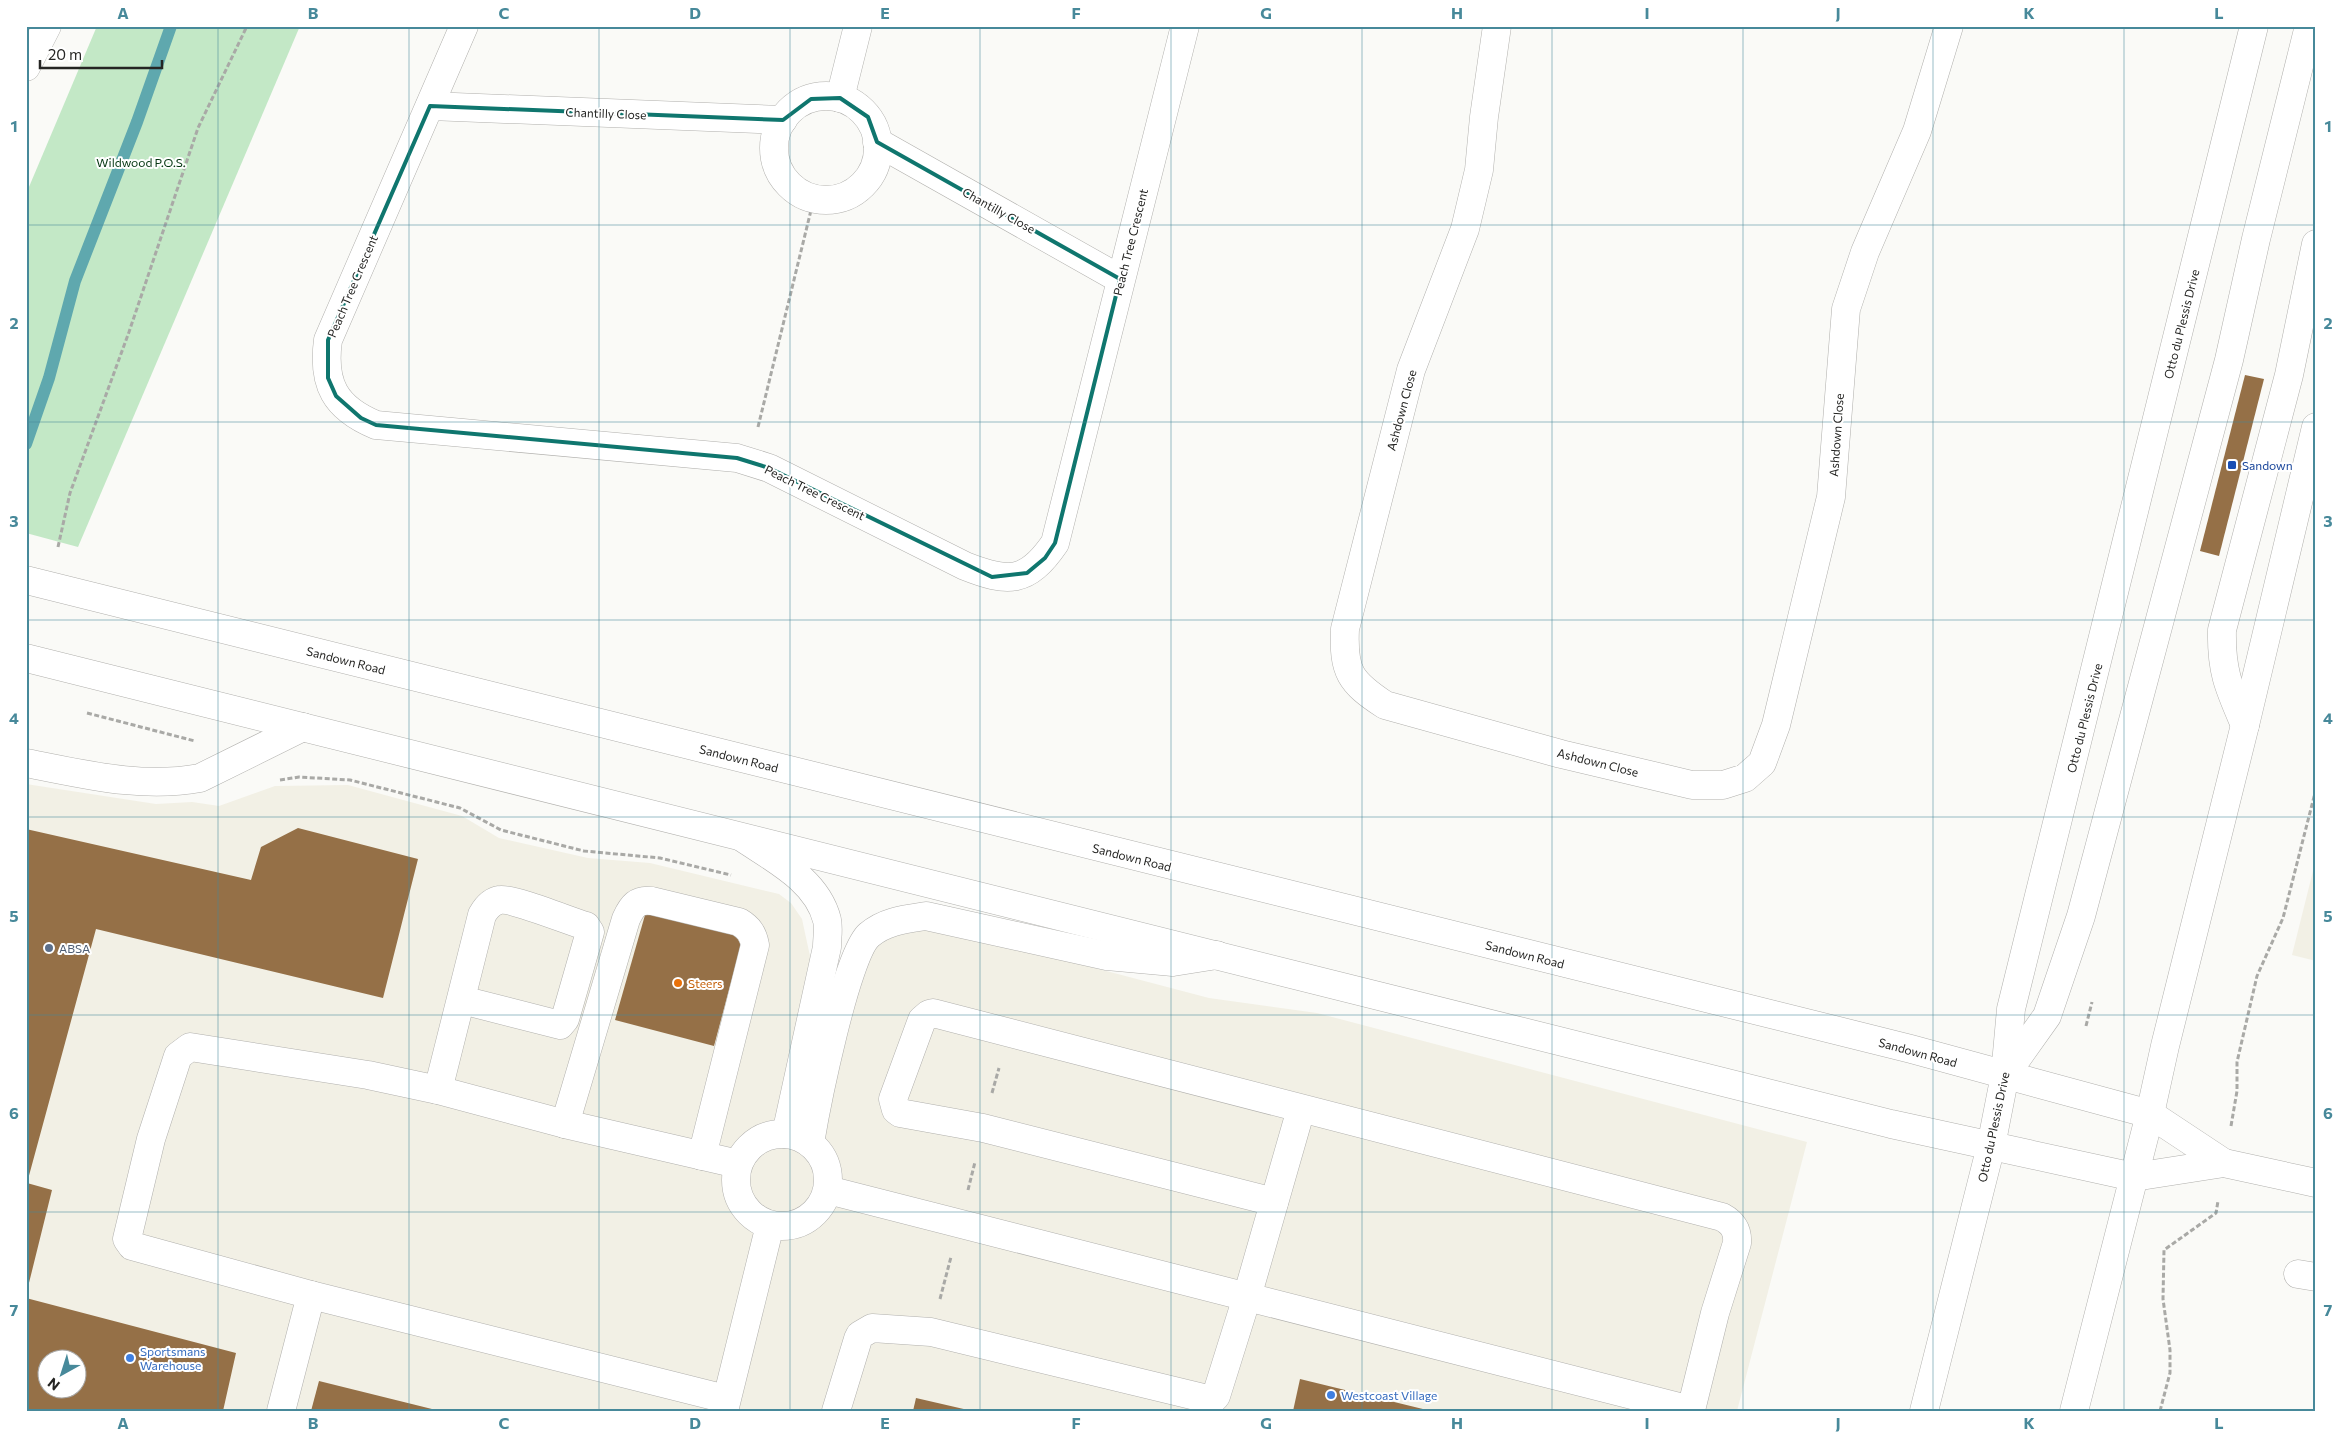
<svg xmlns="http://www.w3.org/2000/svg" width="2342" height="1437" font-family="Commissioner,sans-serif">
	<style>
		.built { fill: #f2f0e5; fill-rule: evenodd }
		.green { fill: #c3e8c6 }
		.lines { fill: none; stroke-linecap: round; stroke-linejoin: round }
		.stream { stroke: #5fa8ae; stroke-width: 12 }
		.building { fill: #957047; fill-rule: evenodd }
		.minor-casing { stroke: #b1b0ad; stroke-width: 29 }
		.major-casing { stroke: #b1b0ad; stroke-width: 29 }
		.path { stroke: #a9a9a6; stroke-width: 3; stroke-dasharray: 5 2.5; stroke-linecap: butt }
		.minor { stroke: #fff; stroke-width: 28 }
		.major { stroke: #fff; stroke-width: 28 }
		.marked { fill: none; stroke: #0f766e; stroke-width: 4; stroke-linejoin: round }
		.grid { fill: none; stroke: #47899a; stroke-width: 1; stroke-opacity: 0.55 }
		.transit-dot { fill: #1a4fb4; stroke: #fff; stroke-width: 2 }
		.service-dot { fill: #5c6f8a; stroke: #fff; stroke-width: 2 }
		.food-dot { fill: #e8710a; stroke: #fff; stroke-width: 2 }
		.shop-dot { fill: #3f7fe0; stroke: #fff; stroke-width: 2 }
		.labels { text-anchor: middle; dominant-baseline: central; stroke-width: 4; stroke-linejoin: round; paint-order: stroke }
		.street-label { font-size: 12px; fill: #252523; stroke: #fff }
		.park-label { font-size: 12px; fill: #033510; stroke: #fff }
		.transit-label { font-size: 12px; fill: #164399; stroke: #fff; text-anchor: start }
		.service-label { font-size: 12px; fill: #4e5e75; stroke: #fff; text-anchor: start }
		.food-label { font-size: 12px; fill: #c56008; stroke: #fff; text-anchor: start }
		.shop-label { font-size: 12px; fill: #366cbe; stroke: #fff; text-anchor: start }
		.neatline { fill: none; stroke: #47899a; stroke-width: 2 }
		.grid-label { font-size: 16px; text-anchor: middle; font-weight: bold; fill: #47899a }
	</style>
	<rect width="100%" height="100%" fill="#fafaf7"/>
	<!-- built -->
	<g class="built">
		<path d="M26 784 156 804 192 802 219 806 275 786 348 785 462 816 499 838 588 858 650 863 779 894 791 903 802 919 813 970 859 979 866 960 892 928 932 925 1209 998 1317 1013 1807 1142 1737 1411H26ZM48 1360H78V1390H48Z"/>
		<path d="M2316 859V961L2292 955Z"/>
	</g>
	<!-- green -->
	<path class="green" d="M97 26H300L78 547 26 533V194Z"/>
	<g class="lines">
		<!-- stream -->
		<path class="stream" d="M26 444 49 378 75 281 137 122 171 26"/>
	</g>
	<!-- building -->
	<g class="building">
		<path d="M2245 375 2264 379 2219 556 2200 551Z"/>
		<path d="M298 828 418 859 383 998 96 929 27 1183 52 1190 26 1295V829L251 880 261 847Z"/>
		<path d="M647 908 732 928 741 945 714 1046 615 1020Z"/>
		<path d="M26 1298 236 1353 223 1411H26ZM48 1360H78V1390H48Z"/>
		<path d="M1300 1379 1427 1410V1411H1293Z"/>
		<path d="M319 1381 436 1410V1411H311Z"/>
		<path d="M916 1398 968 1410V1411H913Z"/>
	</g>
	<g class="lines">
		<defs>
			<g id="minor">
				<path d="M464 26 328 340C322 384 335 408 376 425L737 458 769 468 965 566C1008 583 1027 584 1055 543L1185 26"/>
				<path d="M1497 26 1484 117 1479 170 1465 229 1411 370 1345 629C1343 672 1350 682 1385 705L1561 754 1692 785H1723L1745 778 1762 763 1776 725 1831 497 1846 309 1865 252 1917 131 1949 26"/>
				<path d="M26 67 47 26"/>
				<circle cx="826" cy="148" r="52"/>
				<path d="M840 98 858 26"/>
				<path d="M430 106 783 120"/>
				<path d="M877 142 1120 279"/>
				<path d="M2245 725C2229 688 2221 672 2222 630L2289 375 2316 244"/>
				<path d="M26 763C84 774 141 789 200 778L303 727"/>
				<path d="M743 838C774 859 817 880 827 920 829 928 827 938 827 947L786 1134"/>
				<path d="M2005 1075 2047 1016 2081 916 2229 360 2256 239 2309 26"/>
				<path d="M438 1090 482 915C486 908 492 901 500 900 513 898 569 921 586 926L590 932 565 1019 560 1025 462 1000"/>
				<path d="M2150 1114 2224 1163"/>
				<path d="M565 1124 626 919C632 906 637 899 652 901L739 922C749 928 753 934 755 945L702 1156"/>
				<circle cx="782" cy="1180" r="46"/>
				<path d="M810 1143C816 1107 846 955 869 935 885 921 906 919 926 916L1107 956 1173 962 1217 955"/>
				<path d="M2134 1177 2224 1163 2316 1183"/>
				<path d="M828 1190 1691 1410 1715 1313 1737 1243C1738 1230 1733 1223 1722 1217L933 1013 929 1014 922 1020 893 1099 896 1110 900 1113 983 1128 1274 1202"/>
				<path d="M2298 1274 2316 1277"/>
				<path d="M726 1399 311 1295 132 1246 127 1239 151 1139 178 1056 190 1047 368 1075 438 1090 565 1124 738 1164"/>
				<path d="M281 1411 311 1295"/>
				<path d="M724 1411 770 1225"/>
				<path d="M836 1411 858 1339 860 1335 872 1328 931 1332 1212 1400 1216 1396 1247 1297 1301 1109"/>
			</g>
			<g id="major">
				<path d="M26 580 1911 1049 2150 1114"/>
				<path d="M26 658 1891 1124 2134 1177"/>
				<path d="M1924 1411 1991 1146 2005 1075 2011 1009 2254 26"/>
				<path d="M2074 1411 2150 1114 2165 1046 2245 725 2316 427"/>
			</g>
		</defs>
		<!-- minor casing -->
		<use href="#minor" class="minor-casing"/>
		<!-- major casing -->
		<use href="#major" class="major-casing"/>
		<!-- path -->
		<g class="path">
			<path d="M758 427 814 198"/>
			<path d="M58 547 70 493 129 332 198 128 247 26"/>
			<path d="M87 713 195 741"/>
			<path d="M280 780 299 777 350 780 460 808 501 830 584 851 660 858 731 875"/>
			<path d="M2086 1026 2092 1002"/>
			<path d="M992 1093 999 1068"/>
			<path d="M2231 1126 2237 1091V1062L2257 976 2283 918 2316 789"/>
			<path d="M968 1190 975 1162"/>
			<path d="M940 1299 951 1257"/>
			<path d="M2160 1411 2170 1373V1350L2163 1299 2164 1250 2216 1213 2218 1201"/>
		</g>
		<!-- minor -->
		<use href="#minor" class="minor"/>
		<!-- major -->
		<use href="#major" class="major"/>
	</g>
	<!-- marked area -->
	<path class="marked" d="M840 98 868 117 877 142 1120 279 1055 543 1045 558 1027 573 992 577 769 468 737 458 376 425 361 418 336 396 328 378V340L430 106 783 120 811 99Z"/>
	<!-- grid -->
	<path class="grid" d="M218 26V1411M409 26V1411M599 26V1411M790 26V1411M980 26V1411M1171 26V1411M1362 26V1411M1552 26V1411M1743 26V1411M1933 26V1411M2124 26V1411M26 225H2316M26 422H2316M26 620H2316M26 817H2316M26 1015H2316M26 1212H2316"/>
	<!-- markers -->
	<rect class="transit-dot" x="2227" y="460" width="10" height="10" rx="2.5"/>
	<circle class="service-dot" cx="49" cy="948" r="5"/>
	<circle class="food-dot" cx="678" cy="983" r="5"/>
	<g class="shop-dot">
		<circle cx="130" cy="1358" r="5"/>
		<circle cx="1331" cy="1395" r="5"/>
	</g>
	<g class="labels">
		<!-- street labels -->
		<g class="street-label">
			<text transform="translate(606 113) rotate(2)">Chantilly Close</text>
			<text transform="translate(999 210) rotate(29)">Chantilly Close</text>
			<text transform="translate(1130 242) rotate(-76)">Peach Tree Crescent</text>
			<text transform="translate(352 286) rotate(-67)">Peach Tree Crescent</text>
			<text transform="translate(2181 324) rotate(-76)">Otto du Plessis Drive</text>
			<text transform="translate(1401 410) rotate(-75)">Ashdown Close</text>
			<text transform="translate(1836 435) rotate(-86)">Ashdown Close</text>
			<text transform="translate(815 492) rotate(26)">Peach Tree Crescent</text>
			<text transform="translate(346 660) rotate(14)">Sandown Road</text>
			<text transform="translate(2084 718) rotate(-76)">Otto du Plessis Drive</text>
			<text transform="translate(739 758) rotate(14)">Sandown Road</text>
			<text transform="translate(1598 762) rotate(14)">Ashdown Close</text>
			<text transform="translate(1132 857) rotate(14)">Sandown Road</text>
			<text transform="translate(1525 954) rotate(14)">Sandown Road</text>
			<text transform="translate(1918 1052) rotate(15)">Sandown Road</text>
			<text transform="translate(1993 1127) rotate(-78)">Otto du Plessis Drive</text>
		</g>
		<!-- park labels -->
		<g class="park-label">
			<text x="141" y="162">Wildwood P.O.S.</text>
		</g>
		<!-- transit labels -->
		<g class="transit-label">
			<text x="2242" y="465">Sandown</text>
		</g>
		<!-- service labels -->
		<g class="service-label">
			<text x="59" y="948">ABSA</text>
		</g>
		<!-- food labels -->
		<g class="food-label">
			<text x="688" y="983">Steers</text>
		</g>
		<!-- shop labels -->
		<g class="shop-label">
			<text x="140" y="1351">Sportsmans<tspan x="140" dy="14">Warehouse</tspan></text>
			<text x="1341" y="1395">Westcoast Village</text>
		</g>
	</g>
	<!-- border -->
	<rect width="2342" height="1437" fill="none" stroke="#ffffff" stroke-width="55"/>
	<!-- north arrow -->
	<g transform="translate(62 1374) rotate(219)"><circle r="24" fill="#ffffff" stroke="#a8a8a7"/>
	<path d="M0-4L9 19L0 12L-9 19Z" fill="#47899a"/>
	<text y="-8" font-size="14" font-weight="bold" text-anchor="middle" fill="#252523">N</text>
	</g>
	<!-- scale -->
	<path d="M40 60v8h122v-8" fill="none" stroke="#252523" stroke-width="2.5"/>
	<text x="48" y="60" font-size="15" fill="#252523" stroke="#ffffff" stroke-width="4" paint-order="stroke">20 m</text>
	<rect x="28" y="28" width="2286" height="1382" class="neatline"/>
	<g class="grid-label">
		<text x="123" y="19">A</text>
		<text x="313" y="19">B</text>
		<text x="504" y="19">C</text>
		<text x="695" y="19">D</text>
		<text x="885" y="19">E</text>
		<text x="1076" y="19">F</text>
		<text x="1266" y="19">G</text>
		<text x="1457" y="19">H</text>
		<text x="1647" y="19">I</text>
		<text x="1838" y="19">J</text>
		<text x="2029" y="19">K</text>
		<text x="2219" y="19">L</text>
		<text x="14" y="132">1</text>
		<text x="2328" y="132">1</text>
		<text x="14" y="329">2</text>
		<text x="2328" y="329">2</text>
		<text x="14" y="527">3</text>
		<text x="2328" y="527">3</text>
		<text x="14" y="724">4</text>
		<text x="2328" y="724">4</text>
		<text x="14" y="922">5</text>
		<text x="2328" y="922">5</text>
		<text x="14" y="1119">6</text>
		<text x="2328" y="1119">6</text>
		<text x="14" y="1316">7</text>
		<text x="2328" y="1316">7</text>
		<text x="123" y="1429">A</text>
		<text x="313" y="1429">B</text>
		<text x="504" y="1429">C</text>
		<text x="695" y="1429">D</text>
		<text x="885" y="1429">E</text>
		<text x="1076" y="1429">F</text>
		<text x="1266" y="1429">G</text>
		<text x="1457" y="1429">H</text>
		<text x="1647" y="1429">I</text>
		<text x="1838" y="1429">J</text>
		<text x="2029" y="1429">K</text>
		<text x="2219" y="1429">L</text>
	</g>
</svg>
